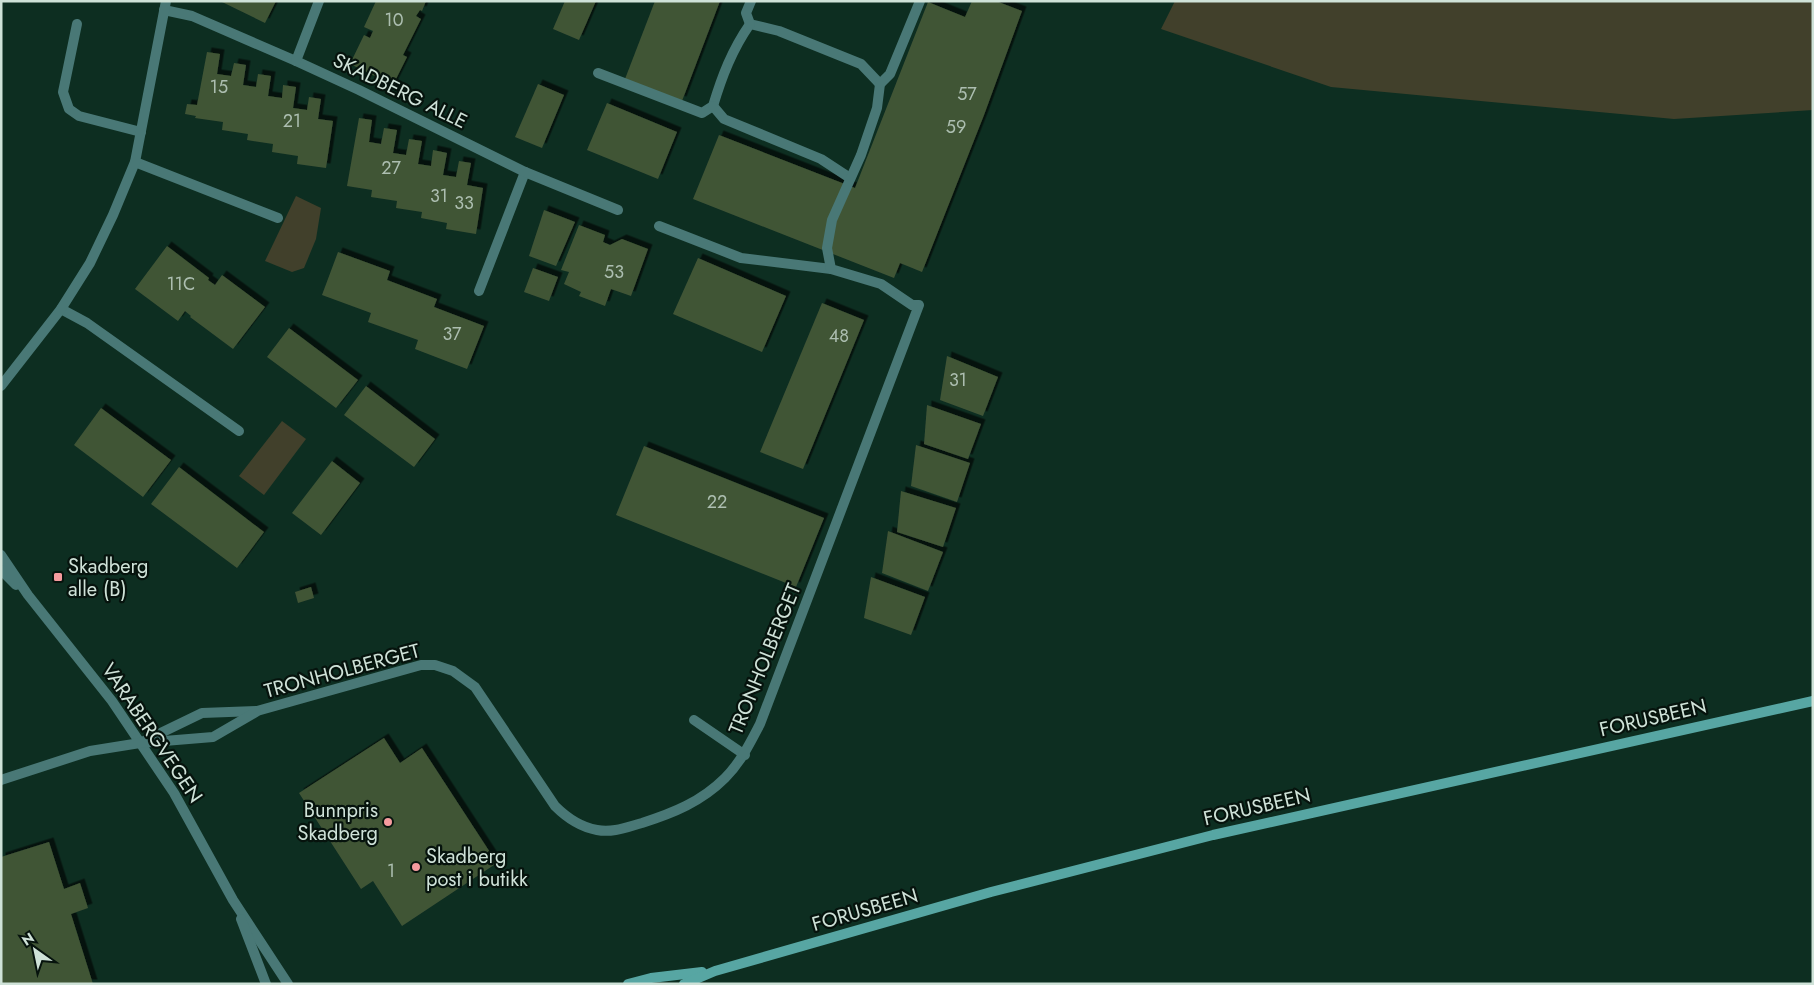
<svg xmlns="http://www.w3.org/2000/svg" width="1814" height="985" font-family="Jost,sans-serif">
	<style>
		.green { fill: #41402b }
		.building { fill: #415436; filter: url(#shadow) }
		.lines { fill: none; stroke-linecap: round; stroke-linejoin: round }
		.service { stroke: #497876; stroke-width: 10 }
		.minor { stroke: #497876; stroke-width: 10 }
		.secondary { stroke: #57a6a3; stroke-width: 10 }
		.poi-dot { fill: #f59b9e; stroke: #06130d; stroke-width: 2 }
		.labels { text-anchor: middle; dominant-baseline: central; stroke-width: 4.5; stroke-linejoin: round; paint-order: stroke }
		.number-label { font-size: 18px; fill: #acbeb0 }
		.street-label { font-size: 20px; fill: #cfe2d8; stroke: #06130d }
		.poi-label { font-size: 20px; fill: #cfe2d8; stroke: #06130d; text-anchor: start }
	</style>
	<defs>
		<filter id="shadow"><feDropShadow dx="4.5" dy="-4.5" stdDeviation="0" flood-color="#0009"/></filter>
	</defs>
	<rect width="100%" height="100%" fill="#0d2e21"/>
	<!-- green -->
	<g class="green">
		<path d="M1175 1H1813V110L1674 119 1331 87 1161 29Z"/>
		<path d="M296 196 321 208 316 239 304 268 292 272 265 261Z"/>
		<path d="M282 421 306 439 264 495 239 476Z"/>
	</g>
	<!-- building -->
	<g class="building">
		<path d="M220 1H276L265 23Z"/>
		<path d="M376 1H426L422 11 420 10 416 16 421 19 403 55 407 57 393 85 350 64 364 35 370 38 373 31 364 27Z"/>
		<path d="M565 1H596L579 40 553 29Z"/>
		<path d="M655 1H720L682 101 625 79Z"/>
		<path d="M972 1H996L1022 11 984 115 922 272 900 263 894 278 693 199 719 135 855 188 928 2 965 17Z"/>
		<path d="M207 52 220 54 217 74 231 76 234 63 246 65 243 85 256 87 258 74 271 76 268 96 282 98 283 85 296 87 293 108 307 110 309 97 321 99 318 119 333 121 326 168 297 164 298 156 272 152 273 144 247 140 248 134 222 130 223 122 195 118 196 116 185 114 187 104 197 105Z"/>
		<path d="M538 84 564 95 542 148 515 137Z"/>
		<path d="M607 103 677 132 658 179 587 150Z"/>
		<path d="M359 118 372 120 369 142 381 144 384 128 397 130 393 153 406 155 409 139 422 141 418 164 431 166 433 150 447 153 443 175 456 177 459 161 471 163 467 185 483 188 476 234 446 229 447 223 421 218 422 212 396 208 397 201 371 197 372 190 347 186Z"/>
		<path d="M544 210 575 222 556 266 529 256Z"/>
		<path d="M579 225 605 235 603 242 610 245 622 239 648 249 631 296 611 289 605 306 579 296 581 292 564 284 569 272 561 270Z"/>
		<path d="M167 246 209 278 208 280 215 285 222 275 265 307 233 349 190 317 191 316 185 311 178 321 135 289Z"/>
		<path d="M338 252 390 271 387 280 437 299 434 307 484 326 467 369 415 349 418 340 368 322 371 313 322 295Z"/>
		<path d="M698 258 786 296 762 352 673 314Z"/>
		<path d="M533 268 558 277 549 301 524 292Z"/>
		<path d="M822 303 864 320 803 469 760 452Z"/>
		<path d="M289 328 358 380 336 408 267 357Z"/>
		<path d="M947 356 998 377 983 416 940 400Z"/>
		<path d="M366 386 435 439 414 467 344 415Z"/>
		<path d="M927 405 981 424 968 459 924 444Z"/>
		<path d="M101 408 171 460 143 497 74 445Z"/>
		<path d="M916 445 970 463 957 502 911 486Z"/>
		<path d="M644 446 824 518 796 587 616 515Z"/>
		<path d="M332 461 360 483 321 535 292 513Z"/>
		<path d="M179 467 264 532 237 568 151 504Z"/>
		<path d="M901 491 956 508 943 547 897 532Z"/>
		<path d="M888 531 943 552 928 591 882 573Z"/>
		<path d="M871 577 925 597 911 635 864 618Z"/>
		<path d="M311 587 314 598 298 603 295 592Z"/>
		<path d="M384 738 400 763 422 748 497 863 402 926 373 881 361 889 299 793Z"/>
		<path d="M49 842 64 889 80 883 88 908 71 914 93 984H1V857Z"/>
	</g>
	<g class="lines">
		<!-- service -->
		<g class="service">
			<path d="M77 24 63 92 69 109 79 116 141 132"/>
			<path d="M479 291 525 172"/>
			<path d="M694 720 745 755"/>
		</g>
		<!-- minor -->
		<g class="minor">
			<path d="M164 10 192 16 296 61 359 90 525 172 618 210"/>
			<path d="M750 24 779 31 861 64 880 84"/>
			<path d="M750 24 746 13 751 1"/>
			<path d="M296 61 319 1"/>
			<path d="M598 73 702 113 713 106C722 76 732 50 750 24"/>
			<path d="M713 106 724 119 821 159 850 178"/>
			<path d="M135 162 278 218"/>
			<path d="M659 226 741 258 831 269"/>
			<path d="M61 309 87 323 239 431"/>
			<path d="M1 386 61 309 90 263 113 215 135 162 166 1"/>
			<path d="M1 555 28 595 112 701 174 793 233 900 288 984"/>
			<path d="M1 570 16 585"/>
			<path d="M140 743 202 713 257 711 421 665H435L453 671 475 687 555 806C567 818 580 827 597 830 613 833 627 827 642 823 673 813 701 802 725 778 741 762 750 743 760 724L919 305H912L881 284 831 269 827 248 832 220 861 155 877 108 880 84 890 74 920 1"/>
			<path d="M1 780 90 751 140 743 213 737 256 712"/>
			<path d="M241 919 266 984"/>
		</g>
		<!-- secondary -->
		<g class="secondary">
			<path d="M628 984 651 978 702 972"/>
			<path d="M684 984 715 971 991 892 1213 835 1813 701"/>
		</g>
	</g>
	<!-- markers -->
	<g class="poi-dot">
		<rect x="53" y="572" width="10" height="10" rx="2.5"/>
		<circle cx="388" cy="822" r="5"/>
		<circle cx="416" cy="867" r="5"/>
	</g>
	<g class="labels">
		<!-- number labels -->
		<g class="number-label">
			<text x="394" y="20">10</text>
			<text x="219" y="87">15</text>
			<text x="967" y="94">57</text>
			<text x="292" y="121">21</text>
			<text x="956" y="127">59</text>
			<text x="391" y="168">27</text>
			<text x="439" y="196">31</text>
			<text x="464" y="203">33</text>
			<text x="614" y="272">53</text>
			<text x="181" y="284">11C</text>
			<text x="452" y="334">37</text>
			<text x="839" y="336">48</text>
			<text x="958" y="380">31</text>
			<text x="717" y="502">22</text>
			<text x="391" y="871">1</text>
		</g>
		<!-- street labels -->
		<g class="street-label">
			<text transform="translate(400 91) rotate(26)">SKADBERG ALLE</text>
			<text transform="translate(765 659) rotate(-68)">TRONHOLBERGET</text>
			<text transform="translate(342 671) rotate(-15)">TRONHOLBERGET</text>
			<text transform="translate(1653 718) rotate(-13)">FORUSBEEN</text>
			<text transform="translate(152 733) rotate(56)">VARABERGVEGEN</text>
			<text transform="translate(1257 807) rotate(-13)">FORUSBEEN</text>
			<text transform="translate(865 910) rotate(-16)">FORUSBEEN</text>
		</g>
		<!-- poi labels -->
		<g class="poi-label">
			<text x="68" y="566">Skadberg<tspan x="68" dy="23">alle (B)</tspan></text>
			<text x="378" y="810" text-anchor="end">Bunnpris<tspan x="378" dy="23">Skadberg</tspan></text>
			<text x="426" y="856">Skadberg<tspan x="426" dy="23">post i butikk</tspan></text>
		</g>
	</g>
	<!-- border -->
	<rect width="1814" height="985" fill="none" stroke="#cfe2d8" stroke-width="5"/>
	<!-- north arrow -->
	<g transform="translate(35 950) rotate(327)" stroke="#06130d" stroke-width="4" paint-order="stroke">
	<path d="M0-4L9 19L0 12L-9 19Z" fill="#cfe2d8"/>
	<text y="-8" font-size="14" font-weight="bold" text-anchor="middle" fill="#cfe2d8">N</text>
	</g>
</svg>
